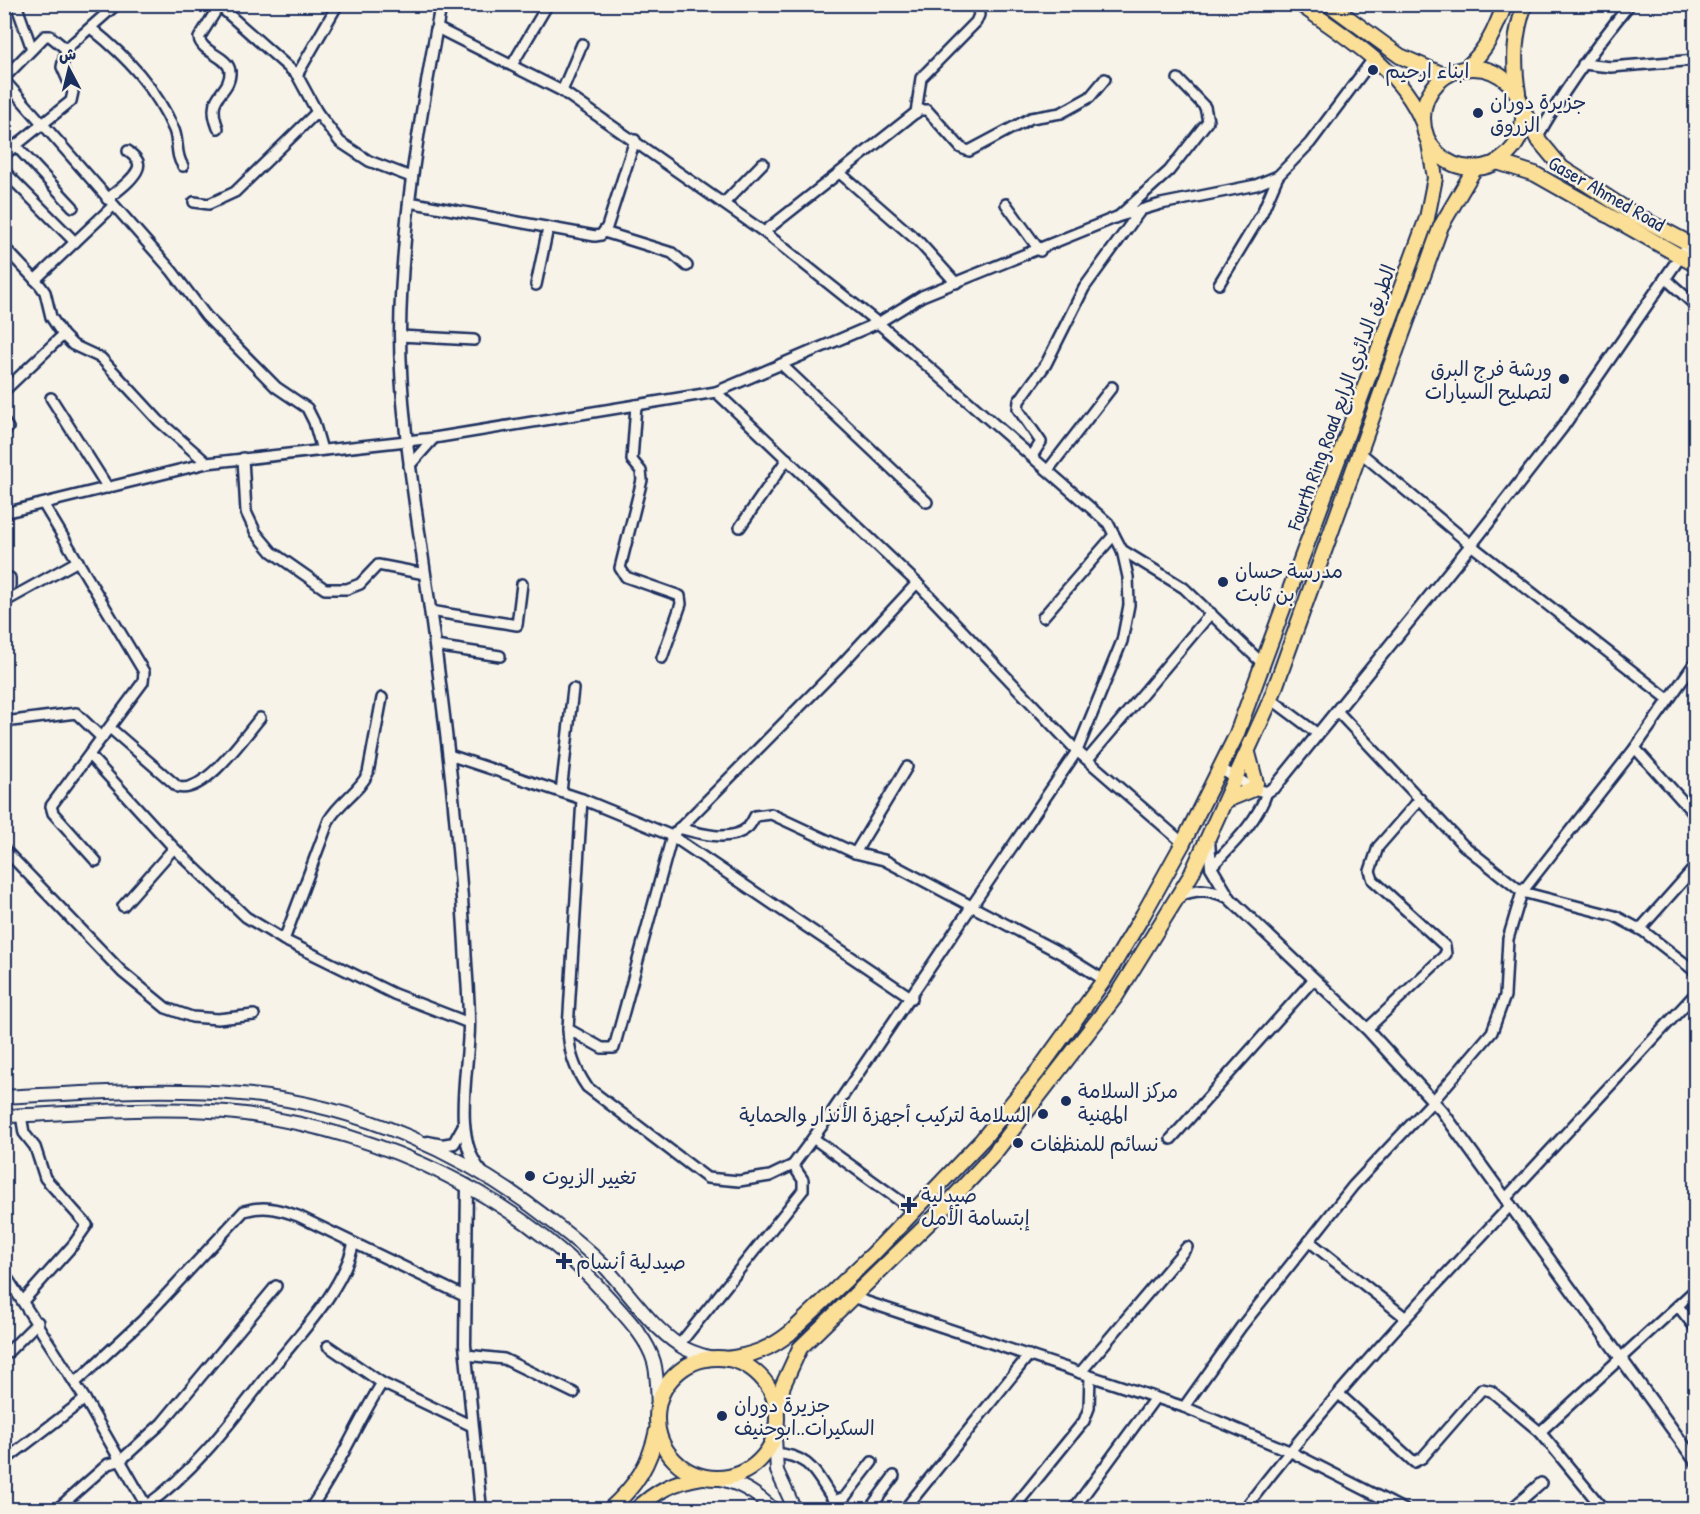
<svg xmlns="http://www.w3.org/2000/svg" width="1700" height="1514" font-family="'Patrick Hand','Playpen Sans Arabic',sans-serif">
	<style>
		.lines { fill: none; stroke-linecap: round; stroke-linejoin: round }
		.minor-casing { stroke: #1b2f5e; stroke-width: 14 }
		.tertiary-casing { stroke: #1b2f5e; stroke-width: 15 }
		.secondary-casing { stroke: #1b2f5e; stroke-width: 16 }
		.primary-casing { stroke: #1b2f5e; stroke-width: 18 }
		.minor { stroke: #f7f3e8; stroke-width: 9 }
		.tertiary { stroke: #f7f3e8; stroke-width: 10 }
		.secondary { stroke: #f7f3e8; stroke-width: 12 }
		.primary { stroke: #fbdf96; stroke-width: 14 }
		.poi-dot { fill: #1b2f5e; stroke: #f7f3e8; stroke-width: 2 }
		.labels { text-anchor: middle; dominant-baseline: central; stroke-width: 5; stroke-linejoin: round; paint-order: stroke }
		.poi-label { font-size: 20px; fill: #1b2f5e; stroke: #f7f3e8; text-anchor: start }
		.street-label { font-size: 20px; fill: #1b2f5e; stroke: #f7f3e8 }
	</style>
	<rect width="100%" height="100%" fill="#f7f3e8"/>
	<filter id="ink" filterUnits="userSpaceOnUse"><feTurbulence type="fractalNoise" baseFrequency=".0167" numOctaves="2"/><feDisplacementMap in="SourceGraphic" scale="12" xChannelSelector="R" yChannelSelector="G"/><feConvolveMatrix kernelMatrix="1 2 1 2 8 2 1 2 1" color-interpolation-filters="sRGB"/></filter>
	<g filter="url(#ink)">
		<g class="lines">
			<defs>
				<g id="minor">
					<path d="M16 4 32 49"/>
					<path d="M217 4 297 75 317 112 340 142 369 161 411 177"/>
					<path d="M437 28 562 91 764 232 878 323 1108 523 1122 550 1128 577 1129 605 1122 641 1077 751 830 1115 793 1165 770 1176 739 1181 707 1178 587 1087C574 1068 569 1052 568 1029L582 799"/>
					<path d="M92 29C127 57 156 88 174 130 179 142 175 155 183 166"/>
					<path d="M1583 64 1611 67 1696 60"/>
					<path d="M512 65 548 4"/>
					<path d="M297 75 338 4"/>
					<path d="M4 78 45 36H50L66 49"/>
					<path d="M4 80 172 271 206 316 276 387 307 408 314 422 322 450"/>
					<path d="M562 91 582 44"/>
					<path d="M916 113 921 78 976 22 979 15 977 4"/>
					<path d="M218 128C204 93 231 95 230 71 228 56 202 53 199 38L219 6"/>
					<path d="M1537 138C1563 90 1595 47 1630 4"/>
					<path d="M16 146 73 207"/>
					<path d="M4 155 71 101 73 92 62 67 66 49 117 4"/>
					<path d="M4 171 75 242"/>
					<path d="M841 174 919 242 956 283"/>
					<path d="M107 199C115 193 143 173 138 162 137 158 131 154 128 151"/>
					<path d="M194 202 209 204 235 192 317 112"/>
					<path d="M409 202 595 236 601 235 607 227 635 140"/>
					<path d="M724 203 763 163"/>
					<path d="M1006 204 1040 251"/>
					<path d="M1119 216 1169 171 1208 121 1205 107 1178 79"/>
					<path d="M604 232 672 253 687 266"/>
					<path d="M764 232 919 110H927L961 148 969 151 1031 118 1061 113 1090 97 1105 79"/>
					<path d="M4 247 40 285 45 292 51 317 63 335 73 345 101 358 159 421 207 463"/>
					<path d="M1665 278 1696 306"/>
					<path d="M35 280 113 206"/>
					<path d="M1219 284 1262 213 1278 176"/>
					<path d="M536 285 548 228"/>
					<path d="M400 336 474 340"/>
					<path d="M781 364 927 502"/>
					<path d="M4 391 63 335"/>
					<path d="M716 392 878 323 922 296 1117 217 1161 204 1256 185 1278 176 1310 143 1373 59"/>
					<path d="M51 398 108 488"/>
					<path d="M636 405 632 460 641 471 642 480 620 568 626 577 680 596 681 604 662 658"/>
					<path d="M4 422 8 428"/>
					<path d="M1361 453 1471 545 1668 699"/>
					<path d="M1032 456 1041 442 1018 409 1019 401 1046 364 1084 288 1140 211"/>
					<path d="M243 458 246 512 256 533 272 552 325 589H347L360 584 378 565 425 574"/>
					<path d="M409 466 434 438"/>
					<path d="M1048 470 1112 387"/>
					<path d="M44 505 144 672 143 682 51 806 53 813 96 861"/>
					<path d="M4 513 207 463 434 438 716 392 917 583 1077 751 1183 843"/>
					<path d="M740 527 787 459"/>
					<path d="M1122 550 1184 588 1263 664"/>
					<path d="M4 592 10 586V578"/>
					<path d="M4 602 78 561"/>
					<path d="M430 611 517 625 522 584"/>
					<path d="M1043 617 1114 535"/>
					<path d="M435 646 500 656"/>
					<path d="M1271 699 1318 734"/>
					<path d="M1337 711 1463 845 1522 892 1615 916 1643 931 1696 972"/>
					<path d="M4 722 76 713 102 738"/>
					<path d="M110 728 178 787C204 795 244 737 260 718"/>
					<path d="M1635 748 1696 816"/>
					<path d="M449 755 582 799 672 836 912 998"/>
					<path d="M90 756 174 848 246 917 284 940 394 994 469 1023"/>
					<path d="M1088 759 1211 613"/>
					<path d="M561 792 573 689"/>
					<path d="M679 828C697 833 730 843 747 828 750 826 753 820 755 816L771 814 855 853 884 860 1064 955 1104 980"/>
					<path d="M4 849 122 972 166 1008 192 1017 218 1019 254 1015"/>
					<path d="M855 853 907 767"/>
					<path d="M1211 867C1232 845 1258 821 1267 792"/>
					<path d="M123 906 174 848"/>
					<path d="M1640 929 1696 866"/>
					<path d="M284 940 329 820C340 801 360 791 368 773L382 698"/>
					<path d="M568 1029 602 1048H614L672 836 840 666 917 583"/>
					<path d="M1367 1029 1446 954 1445 946 1373 880 1370 871 1378 847 1420 799"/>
					<path d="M21 1115 24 1133 35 1147 45 1178 87 1225 73 1245 24 1300"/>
					<path d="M813 1138 914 1211"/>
					<path d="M1171 1139 1313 980"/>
					<path d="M1506 1198 1696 993"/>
					<path d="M1309 1241 1406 1318"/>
					<path d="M4 1273 85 1399 148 1509"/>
					<path d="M852 1297 1184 1407 1289 1451 1405 1510"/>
					<path d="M1678 1306 1696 1329"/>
					<path d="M679 1345 803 1190V1180L793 1165"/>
					<path d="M328 1346 382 1383 472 1426"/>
					<path d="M466 1355 504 1359 574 1393"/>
					<path d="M4 1356 38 1322"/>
					<path d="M1080 1373 1187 1247"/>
					<path d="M75 1383 142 1321 244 1211C265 1205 278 1209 298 1216L464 1296"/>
					<path d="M1339 1394 1414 1462 1422 1458 1482 1389 1491 1391 1540 1432 1696 1289"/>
					<path d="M1184 1407 1241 1327 1353 1186 1433 1101 1492 1032 1505 996 1508 939 1522 892 1635 748 1696 661"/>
					<path d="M1540 1432 1600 1505"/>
					<path d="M774 1453C812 1456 814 1472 834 1501L845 1497 872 1462"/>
					<path d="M4 1461 85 1399"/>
					<path d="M146 1506C199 1468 235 1416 275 1365 305 1328 342 1290 354 1243"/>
					<path d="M56 1510 108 1464 120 1461 162 1423 276 1286"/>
					<path d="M309 1510C338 1470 356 1424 382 1383"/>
					<path d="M869 1510 894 1476"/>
					<path d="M904 1510 1029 1355"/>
					<path d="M1012 1510 1084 1421 1089 1408 1090 1376"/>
					<path d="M1073 1510 1155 1398"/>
					<path d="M1248 1510 1249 1503C1330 1398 1420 1301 1511 1205"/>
					<path d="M1510 1510 1541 1483"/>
				</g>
				<g id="tertiary">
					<path d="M441 4C421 113 401 222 400 333 400 414 414 494 425 574 443 697 458 821 465 945 466 970 469 996 469 1022 470 1066 450 1136 481 1171"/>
					<path d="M1221 769 1254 789 1267 792 1275 787 1471 545 1562 428 1684 251"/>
					<path d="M1209 840 1211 867 1230 899 1367 1029 1442 1111 1696 1462"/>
					<path d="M1178 896C1198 888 1210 889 1230 898"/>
					<path d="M428 1142 442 1145 454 1143 464 1125"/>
					<path d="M467 1185 465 1345 481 1510"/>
				</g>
				<g id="secondary">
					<path d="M4 1097C83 1093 163 1087 241 1094 356 1104 466 1153 555 1224 572 1237 589 1251 604 1266 627 1290 651 1327 679 1345 689 1352 701 1355 712 1358"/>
					<path d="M4 1116C84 1113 166 1104 245 1114 383 1133 517 1194 610 1299 626 1317 647 1338 654 1362 658 1377 657 1393 658 1407"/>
					<path d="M775 1437 777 1471 795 1510"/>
					<path d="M717 1478C741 1484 755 1492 774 1510"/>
				</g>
				<g id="primary">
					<path d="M1300 4C1345 37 1400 68 1422 121"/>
					<path d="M1329 4 1400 56 1446 76"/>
					<circle cx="1473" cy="118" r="50"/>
					<path d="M1466 68C1487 50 1495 30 1505 4"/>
					<path d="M1518 93C1513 61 1514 35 1525 4"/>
					<path d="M1524 112 1537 138 1562 168 1635 215 1696 247"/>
					<path d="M1497 162 1535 174 1696 265"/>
					<path d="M1248 753 1256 783"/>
					<path d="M1227 800 1254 789"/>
					<circle cx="717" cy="1418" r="60"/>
					<path d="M727 1359C753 1355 770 1349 790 1333L873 1254 982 1140 1038 1071 1104 980 1143 915 1183 843 1236 736 1427 218 1435 178 1429 143"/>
					<path d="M777 1410 783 1385 800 1348 935 1217 993 1155 1116 996 1191 875 1271 699 1441 226 1475 168"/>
					<path d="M609 1510C636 1486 650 1464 657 1430"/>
					<path d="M636 1510C656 1491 675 1481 702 1477"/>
				</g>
			</defs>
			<!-- minor casing -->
			<use href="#minor" class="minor-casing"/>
			<!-- tertiary casing -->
			<use href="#tertiary" class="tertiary-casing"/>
			<!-- secondary casing -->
			<use href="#secondary" class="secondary-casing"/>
			<!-- primary casing -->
			<use href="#primary" class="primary-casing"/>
			<!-- minor -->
			<use href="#minor" class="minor"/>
			<!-- tertiary -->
			<use href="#tertiary" class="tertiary"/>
			<!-- secondary -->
			<use href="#secondary" class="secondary"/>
			<!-- primary -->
			<use href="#primary" class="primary"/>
		</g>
	</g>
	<!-- markers -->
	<g class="poi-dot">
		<circle cx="1373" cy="70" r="6"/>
		<circle cx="1478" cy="113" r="6"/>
		<circle cx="1564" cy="379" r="6"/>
		<circle cx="1223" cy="582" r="6"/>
		<circle cx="1066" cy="1101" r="6"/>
		<circle cx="1043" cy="1114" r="6"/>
		<circle cx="1018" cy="1143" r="6"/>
		<circle cx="530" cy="1176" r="6"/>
		<path d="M906 1196h6v6h6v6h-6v6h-6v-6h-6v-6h6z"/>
		<path d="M561 1252h6v6h6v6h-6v6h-6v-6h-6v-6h6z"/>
		<circle cx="722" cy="1416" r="6"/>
	</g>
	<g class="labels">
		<!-- poi labels -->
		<g class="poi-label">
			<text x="1385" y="70">ابناء ارحيم</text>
			<text x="1490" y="101">جزيرة دوران<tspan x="1490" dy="23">الزروق</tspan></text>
			<text x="1552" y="368" text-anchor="end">ورشة فرج البرق<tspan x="1552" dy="23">لتصليح السيارات</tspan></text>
			<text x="1235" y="570">مدرسة حسان<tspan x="1235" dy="23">بن ثابت</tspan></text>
			<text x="1078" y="1090">مركز السلامة<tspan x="1078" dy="23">المهنية</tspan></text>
			<text x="1031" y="1114" text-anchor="end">السلامة لتركيب أجهزة الأنذار والحماية</text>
			<text x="1030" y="1143">نسائم للمنظفات</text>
			<text x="542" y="1176">تغيير الزيوت</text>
			<text x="921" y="1194">صيدلية<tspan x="921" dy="23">إبتسامة الأمل</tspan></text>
			<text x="576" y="1261">صيدلية أنسام</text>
			<text x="734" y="1404">جزيرة دوران<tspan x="734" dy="23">السكيرات..ابوحنيف</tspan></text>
		</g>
		<!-- street labels -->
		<g class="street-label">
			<text transform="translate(1607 193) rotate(30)">Gaser Ahmed Road</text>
			<text transform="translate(1341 397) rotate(-70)">Fourth Ring Road الطريق الدائري الرابع</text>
		</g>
	</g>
	<!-- margin -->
	<rect width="1700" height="1514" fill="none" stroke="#f7f3e8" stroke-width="24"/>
	<rect x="12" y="12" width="1676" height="1490" fill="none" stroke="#1b2f5e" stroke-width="2" filter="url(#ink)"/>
	<!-- north arrow -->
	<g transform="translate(69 69) rotate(353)" stroke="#f7f3e8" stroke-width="4.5" paint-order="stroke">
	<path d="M0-4.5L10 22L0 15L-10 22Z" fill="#1b2f5e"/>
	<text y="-9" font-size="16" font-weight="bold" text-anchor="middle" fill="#1b2f5e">ش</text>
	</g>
</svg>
